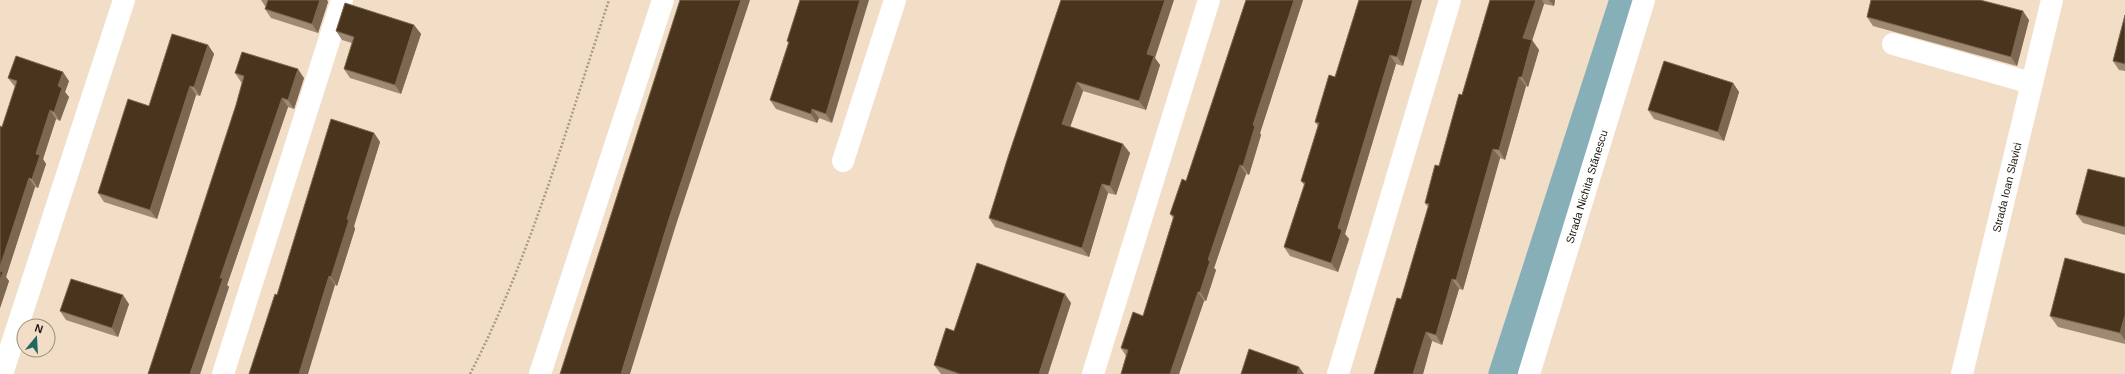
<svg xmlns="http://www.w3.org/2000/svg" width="2125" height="374" font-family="Arial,sans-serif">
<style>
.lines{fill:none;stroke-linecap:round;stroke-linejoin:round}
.canal{stroke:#87afb8;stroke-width:31}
.path{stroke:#a99988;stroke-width:2.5;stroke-dasharray:2 2;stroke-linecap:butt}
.street{stroke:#fff;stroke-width:22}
.wall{fill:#9e8972}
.shaded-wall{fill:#7c6751}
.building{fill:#49351e;stroke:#7c6751}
.labels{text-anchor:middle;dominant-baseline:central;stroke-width:4;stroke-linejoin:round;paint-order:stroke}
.street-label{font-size:11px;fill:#1e170f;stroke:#f2ddc7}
</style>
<rect width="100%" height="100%" fill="#f2ddc7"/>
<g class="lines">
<path class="canal" d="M1504,374L1625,0"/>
<path class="path" d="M470,374C531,256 567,126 609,0"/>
<g class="street">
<path d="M1893,44L2031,83"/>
<path d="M843,161L895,0"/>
<path d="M2,374L124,0"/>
<path d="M223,374L342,0"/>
<path d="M540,374L663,0"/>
<path d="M1093,374L1209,0"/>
<path d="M1338,374L1450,0"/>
<path id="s1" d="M1529,374L1644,0"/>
<path id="s2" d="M1962,374L2052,0"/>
</g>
</g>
<g class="wall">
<path d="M261,0H327L328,2L318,33L271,18L265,9L266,6H265Z"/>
<path d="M800,0L832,123L819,118L817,123L776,109L770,100L788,43L787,41Z"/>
<path d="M1061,0L1155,58L1160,65L1146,110L1083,91L1070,127L1130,153L1116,195L1108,193L1089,257L995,227L989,218Z"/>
<path d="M1246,0H1303L1260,133L1261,135L1249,175L1246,174L1214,268L1216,270L1206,301H1204L1179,374H1121L1126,356L1121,348L1143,316L1173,218L1170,214L1186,181Z"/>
<path d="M1359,0L1403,66L1396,64L1345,234L1349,239L1338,272L1290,256L1284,247L1304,185L1301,181L1318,126L1315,122L1335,77Z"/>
<path d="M1490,0H1555L1554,6L1544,4L1532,40L1539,50L1528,87L1526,86L1505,160L1500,158L1463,290L1459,289L1442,345L1432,341L1423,374H1374L1401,299L1428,207L1425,203L1439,166L1462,95Z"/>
<path d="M2125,15V71L2119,70L2113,61Z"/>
<path d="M1867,17L2029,20L2017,66L1873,26Z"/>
<path d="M414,25L421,34L401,94L350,78L344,69L352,43L342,40L336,31Z"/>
<path d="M208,45L214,54L200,96L196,95L157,219L104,202L98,193L149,106Z"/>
<path d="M235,73L304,78L294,109L288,107L227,285L229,287L200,374L236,105L242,83L241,82Z"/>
<path d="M8,78L69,81L65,92L69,97L60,121L56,119L43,159L46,164L38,188L35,187L6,277L9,281L0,308V126L2,127L15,87Z"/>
<path d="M1733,83L1739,92L1724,141L1654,119L1648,110Z"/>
<path d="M374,133L380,142L354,226L355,229L337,286L335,285L277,295Z"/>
<path d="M2125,178V235L2083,223L2076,214Z"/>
<path d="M2125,274V344L2058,327L2050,316Z"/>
<path d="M1071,303L1048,374H941L934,365L954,331Z"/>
<path d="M129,304L118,337L66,320L60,311Z"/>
</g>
<g class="shaded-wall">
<path d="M320,0H327L328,2L318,33L312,24Z"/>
<path d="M741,0H750L676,225L630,374H621L670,216Z"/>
<path d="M860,0H869L832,123L826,114Z"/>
<path d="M1165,0H1174L1155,58L1160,65L1146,110L1139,101L1147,54Z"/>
<path d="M1294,0H1303L1260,133L1261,135L1249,175L1243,166L1253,125Z"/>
<path d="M1413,0H1422L1403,66L1397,57Z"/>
<path d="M1536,0H1542L1544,4L1530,47L1523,38Z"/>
<path d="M1549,0H1555L1554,6Z"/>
<path d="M2023,11L2029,20L2017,66L2011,57Z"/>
<path d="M414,25L421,34L401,94L395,85Z"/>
<path d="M1532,40L1539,50L1528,87L1522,77Z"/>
<path d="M208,45L214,54L200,96L194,87Z"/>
<path d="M1390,55L1396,64L1345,234L1349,239L1338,272L1331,263L1338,228Z"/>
<path d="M298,69L304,78L294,109L288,100Z"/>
<path d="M63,72L69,81L65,92L69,97L60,121L54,112L58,86Z"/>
<path d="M1519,77L1526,86L1505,160L1499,150Z"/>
<path d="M1077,82L1083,91L1068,133L1062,124Z"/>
<path d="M1733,83L1739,92L1724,141L1718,132Z"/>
<path d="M190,86L196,95L157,219L150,210Z"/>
<path d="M282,98L288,107L227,285L229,287L200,374H190L220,278Z"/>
<path d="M812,109L819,118L817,123L811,114Z"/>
<path d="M50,110L56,119L43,159L46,164L38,188L32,179L36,154Z"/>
<path d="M374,133L380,142L354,226L355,229L337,286L331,277L347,219Z"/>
<path d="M1123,144L1130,153L1116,195L1110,186Z"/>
<path d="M1493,149L1500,158L1463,290L1456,280Z"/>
<path d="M1240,165L1246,174L1214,268L1216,270L1206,301L1200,292L1208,260Z"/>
<path d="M29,178L35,187L6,277L9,281L0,308V267Z"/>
<path d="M1102,184L1108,193L1089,257L1082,248Z"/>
<path d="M329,276L335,285L308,374H299Z"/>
<path d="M1452,279L1459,289L1442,345L1436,335Z"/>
<path d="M1198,292L1204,301L1179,374H1170Z"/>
<path d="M1065,294L1071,303L1048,374H1039Z"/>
<path d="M123,295L129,304L118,337L112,328Z"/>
<path d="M2125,315V340L2120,333Z"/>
<path d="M1426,332L1432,341L1423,374H1413Z"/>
<path d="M1299,367L1304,374H1297Z"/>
</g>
<g class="building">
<path d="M268,0H320L312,24L265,9Z"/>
<path d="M680,0H741L670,216L621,374H560Z"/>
<path d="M800,0H860L826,114L812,109L811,114L770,100L789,42L787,41Z"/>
<path d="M1061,0H1165L1147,54L1154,56L1139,101L1077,82L1062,124L1123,144L1110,186L1102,184L1082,248L989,218L1009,154Z"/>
<path d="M1246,0H1294L1253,125L1255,126L1243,166L1240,165L1208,260L1210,261L1200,292H1198L1170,374H1121L1128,350L1121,348L1133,312L1143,316L1174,216L1170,214L1182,179L1186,181Z"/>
<path d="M1359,0H1413L1397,57L1390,55L1338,228L1342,230L1331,263L1284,247L1305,183L1301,181L1319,123L1315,122L1329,75L1335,77Z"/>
<path d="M1490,0H1536L1523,38L1532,40L1522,77H1519L1499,150L1493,149L1456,280L1452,279L1436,335L1426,332L1413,374H1374L1397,298L1401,299L1429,204L1425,203L1435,165L1439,166L1459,94L1462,95Z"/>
<path d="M1871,0H1980L2023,11L2011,57L1867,17Z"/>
<path d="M345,3L414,25L395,85L344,69L354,37L336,31Z"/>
<path d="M2125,15V64L2113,61Z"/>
<path d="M172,34L208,45L194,87L190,86L150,210L98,193L128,99L149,106Z"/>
<path d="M242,52L298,69L288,100L282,98L220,278H223L190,374H148L236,105L244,76L235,73Z"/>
<path d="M16,56L63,72L58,86L62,88L54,112L50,110L36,154L40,155L32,179L29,178L0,267V126L2,127L17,81L8,78Z"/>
<path d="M1664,61L1733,83L1718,132L1648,110Z"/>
<path d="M331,119L374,133L347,219L349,220L331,277L329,276L299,374H249L275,294L277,295Z"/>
<path d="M2088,169L2125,178V227L2076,214Z"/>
<path d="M2065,258L2125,274V315L2120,333L2050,316Z"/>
<path d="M977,263L1065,294L1039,374H960L934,365L946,328L954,331Z"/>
<path d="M0,271L3,272L0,280Z"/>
<path d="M71,279L123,295L112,328L60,311Z"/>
<path d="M1249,349L1299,367L1297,374H1241Z"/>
</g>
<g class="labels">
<g class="street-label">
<text stroke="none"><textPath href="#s1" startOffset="196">Strada Nichita Stănescu</textPath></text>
<text stroke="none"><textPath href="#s2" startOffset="192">Strada Ioan Slavici</textPath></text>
</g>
</g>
<g transform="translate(36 338) rotate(18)"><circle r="19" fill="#f2ddc7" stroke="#9d8e7d"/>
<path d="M0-3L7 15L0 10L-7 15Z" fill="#1f6961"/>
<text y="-6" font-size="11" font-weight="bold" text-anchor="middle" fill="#1e170f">N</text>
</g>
</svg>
